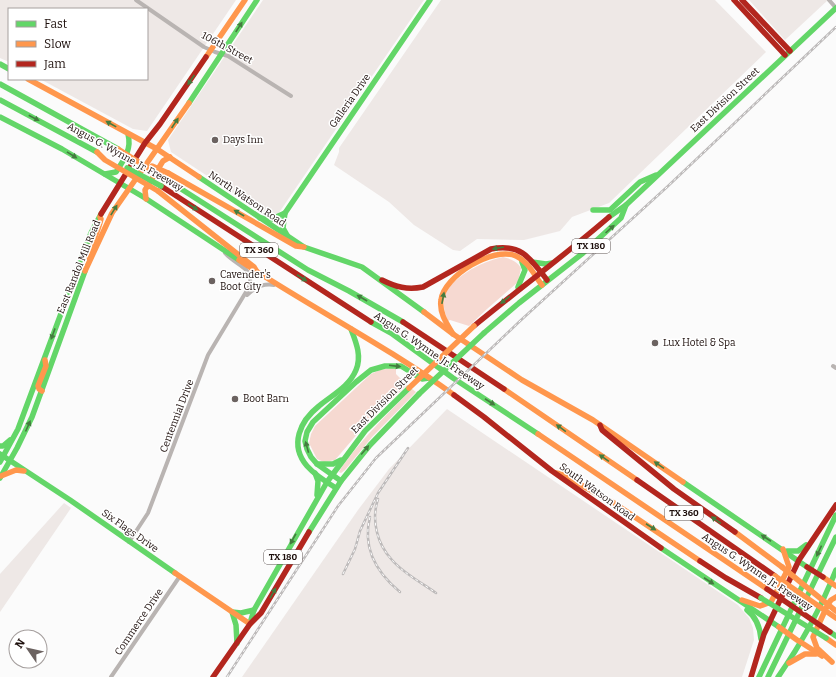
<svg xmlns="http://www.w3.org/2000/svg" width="836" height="677" font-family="Bitter,serif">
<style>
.built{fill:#eee8e6}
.green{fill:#f6d9d1}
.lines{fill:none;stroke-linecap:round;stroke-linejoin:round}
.street{stroke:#b9b4b2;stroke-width:4}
.fast{stroke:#63d668;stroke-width:5.5}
.slow{stroke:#ff974d;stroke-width:5.5}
.jam{stroke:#b3261e;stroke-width:5.5}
.rail-casing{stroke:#bdbaba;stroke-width:2.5}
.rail{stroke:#fff;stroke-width:1;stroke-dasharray:3;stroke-linecap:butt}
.fast-bridge{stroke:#63d668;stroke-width:5.5}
.slow-bridge{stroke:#ff974d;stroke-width:5.5}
.jam-bridge{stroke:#b3261e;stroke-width:5.5}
.oneway{fill:#447c3f}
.poi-dot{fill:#6b6260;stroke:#fff;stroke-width:1.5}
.labels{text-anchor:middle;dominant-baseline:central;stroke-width:3;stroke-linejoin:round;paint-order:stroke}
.shield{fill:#fff;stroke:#615755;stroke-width:1}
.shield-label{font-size:9px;font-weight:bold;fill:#1d0f0c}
.street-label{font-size:10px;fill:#1d0f0c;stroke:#fff}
.poi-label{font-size:10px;fill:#1d0f0c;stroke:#fff;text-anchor:start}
</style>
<rect width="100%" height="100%" fill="#fbfbfb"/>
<g class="built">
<path d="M0,0H236L147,131L133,129L40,79H147V9H9V62L0,58Z"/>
<path d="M263,0H424L274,220L171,152L168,140Z"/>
<path d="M441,0H715L766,52L609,203L572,217L560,231L524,240L477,239L460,251L453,250L414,225L389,202L334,165L339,152V148Z"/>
<path d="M749,0H828L785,40Z"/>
<path d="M447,409L738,605L749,618L753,628L754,640L742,677H242L358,510L389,469Z"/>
<path d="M64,503L71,508L0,612V574Z"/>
</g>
<g class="green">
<path d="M503,257C511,259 517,261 521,268L518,282L487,309L469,326L450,320L448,321C446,315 443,309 444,302C445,279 483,261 503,257Z"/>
<path d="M392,368L396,369V374L407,385L365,425L335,460L324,462L317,459L309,443L311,434L315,426L371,374L380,370Z"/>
<path d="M412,389L416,392L372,437L345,470L341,473L339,472C343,464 349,458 354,451C372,429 392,409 412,389Z"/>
</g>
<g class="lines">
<g class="street">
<path d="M136,0L204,47L215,52L228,56L291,96"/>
<path d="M829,0L836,8"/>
<path d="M247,295C255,287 263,283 274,285"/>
<path d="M833,366L836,368"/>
<path d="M129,542L148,513L208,355L249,287C255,267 236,266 225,253"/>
<path d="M111,677L180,576"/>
</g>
<g class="fast">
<path d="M0,64L9,69"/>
<path d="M0,84L118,149"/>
<path d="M0,100L97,152"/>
<path d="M189,103L257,0"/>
<path d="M0,117L62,149L145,198L239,260"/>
<path d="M105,174L116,172C124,160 132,149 128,134"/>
<path d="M199,177L304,247L362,267L424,312"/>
<path d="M164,178L308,270L349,291L403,322"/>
<path d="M593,210H610L640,182L656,175"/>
<path d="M609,217L626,205L836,8"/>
<path d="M260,218L272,219L285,213"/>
<path d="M287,235L283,228L285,213L430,0"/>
<path d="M532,262L546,264L552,263"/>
<path d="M518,287L525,270L522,262"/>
<path d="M371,322L391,333L453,378L538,434"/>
<path d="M484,333L519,303L583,253L621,218L626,205"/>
<path d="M0,446H3L10,440"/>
<path d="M0,454L70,500L175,573"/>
<path d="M0,462L18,429L91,233L101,214"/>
<path d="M317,464H333L341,460"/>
<path d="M315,473L318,481L317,495"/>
<path d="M0,478L17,448L32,417L85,271"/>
<path d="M341,481L317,464L311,457L307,449L305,441L307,432L313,422L356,382L371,370L385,366H401L422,379L429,378"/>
<path d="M683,482L807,567"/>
<path d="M336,488C326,482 315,475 307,466C289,445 300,421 319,406C332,395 349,387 356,370C362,356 356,342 351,329"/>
<path d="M309,532L341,481L370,445L419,394"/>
<path d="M661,548L779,627"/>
<path d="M787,551H798L806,545"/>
<path d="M747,610C756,617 760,627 761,639"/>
<path d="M250,623L254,610L327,482L365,431L409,388"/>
<path d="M830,632L836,636"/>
<path d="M237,643L236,625L232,612L241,613L254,610"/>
<path d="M759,677L836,515"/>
<path d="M768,677L836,537"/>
<path d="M778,677C802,643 821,608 836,570"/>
</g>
<g class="slow">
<path d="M206,57L245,0"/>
<path d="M28,79L157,149L199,177"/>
<path d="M168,173L296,246L304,247"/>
<path d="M158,191L254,267L257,272"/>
<path d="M146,199L145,190L163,161L170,157"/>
<path d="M89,258C91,244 98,232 101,219L100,217"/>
<path d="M239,260C310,307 385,345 454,395"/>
<path d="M85,271L112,213L189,103"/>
<path d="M424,312L453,334L522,380L593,420L683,482"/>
<path d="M453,334C447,324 439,313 441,300C444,276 493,246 516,256C528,261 534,275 542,285"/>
<path d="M504,389L637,480"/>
<path d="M42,391L39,389L38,386L46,366L45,360"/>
<path d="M538,434L767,589"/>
<path d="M556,473L561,474L614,503L700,561"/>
<path d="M1,476L16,470L24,471"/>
<path d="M735,532L782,567"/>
<path d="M175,573L250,624"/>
<path d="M823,577L836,586"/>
<path d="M742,600L760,606L771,602L789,567L783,549"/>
<path d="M826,638L836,645"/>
<path d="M799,641L822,656"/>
<path d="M832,662L817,648L813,637L828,604L831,600L836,597"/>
<path d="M789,663L805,654H816"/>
</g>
<g class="jam">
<path d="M734,0L785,55"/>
<path d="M742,0L790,51"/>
<path d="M161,186L371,322"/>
<path d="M101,214L145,143L160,124L206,57"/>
<path d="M382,280C396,287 407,290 423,287L491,249C521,243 530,258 547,280"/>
<path d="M403,322L504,389"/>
<path d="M474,326C519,289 565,255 609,217"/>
<path d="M454,395L484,417L552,471L661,548"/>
<path d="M600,425L602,430L674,489L735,532"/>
<path d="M637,480L775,576"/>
<path d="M700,561L726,578L761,598"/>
<path d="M213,677L250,624L261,613L309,532"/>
<path d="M751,677L764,634L799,560L836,505"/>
</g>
<g class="rail-casing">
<g id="rail">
<path d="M378,499C371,520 377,544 392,560C403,573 422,583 436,593"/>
<path d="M370,517C362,548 377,573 400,592"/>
<path d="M343,574L355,549L360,531L378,493L408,448"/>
<path d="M227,677L338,506L376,458L520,321L667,187L836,27"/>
</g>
</g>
<use href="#rail" class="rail"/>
<g class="fast-bridge">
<path d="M127,168L161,186"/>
<path d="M419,394L484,333"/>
<path d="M761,598L826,638"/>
</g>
<g class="slow-bridge">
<path d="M118,149L164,178"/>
<path d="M97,152L105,160L158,191"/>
<path d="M152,166L168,173"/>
<path d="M409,388L474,326"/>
<path d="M782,567L836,611"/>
<path d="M775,576L836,618"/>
<path d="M779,627L797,640"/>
</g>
<g class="jam-bridge">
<path d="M807,567L823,577"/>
<path d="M767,589L830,632"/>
</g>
</g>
<defs><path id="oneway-solid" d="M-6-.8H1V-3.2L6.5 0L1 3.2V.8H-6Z"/></defs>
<g class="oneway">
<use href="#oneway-solid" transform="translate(239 27) rotate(-57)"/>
<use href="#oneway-solid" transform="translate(191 80) rotate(124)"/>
<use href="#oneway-solid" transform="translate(34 118) rotate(28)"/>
<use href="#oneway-solid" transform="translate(175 123) rotate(-56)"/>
<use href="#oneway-solid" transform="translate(111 124) rotate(-151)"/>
<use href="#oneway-solid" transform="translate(72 155) rotate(32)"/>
<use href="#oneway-solid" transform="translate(193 207) rotate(33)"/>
<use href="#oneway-solid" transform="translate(114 210) rotate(-58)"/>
<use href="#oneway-solid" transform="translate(239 213) rotate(-150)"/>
<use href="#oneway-solid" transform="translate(610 229) rotate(-42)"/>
<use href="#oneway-solid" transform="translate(498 248) rotate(170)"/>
<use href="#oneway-solid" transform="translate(302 278) rotate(33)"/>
<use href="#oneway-solid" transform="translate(362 298) rotate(-150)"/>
<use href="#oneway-solid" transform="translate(443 298) rotate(-79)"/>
<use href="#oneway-solid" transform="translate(505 300) rotate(141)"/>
<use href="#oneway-solid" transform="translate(53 334) rotate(110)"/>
<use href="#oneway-solid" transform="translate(395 366) rotate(7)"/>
<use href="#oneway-solid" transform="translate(490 402) rotate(33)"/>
<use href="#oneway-solid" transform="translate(28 426) rotate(-66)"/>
<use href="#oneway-solid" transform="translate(561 428) rotate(-144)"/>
<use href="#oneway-solid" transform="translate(307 447) rotate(-105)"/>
<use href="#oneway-solid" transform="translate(365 450) rotate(-50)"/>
<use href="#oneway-solid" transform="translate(604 458) rotate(-145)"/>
<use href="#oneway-solid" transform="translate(659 465) rotate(-146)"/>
<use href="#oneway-solid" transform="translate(716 520) rotate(-145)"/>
<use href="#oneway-solid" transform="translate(651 527) rotate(33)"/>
<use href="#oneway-solid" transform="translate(766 538) rotate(-147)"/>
<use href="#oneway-solid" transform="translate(293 539) rotate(119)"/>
<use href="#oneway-solid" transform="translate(819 551) rotate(115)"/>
<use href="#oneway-solid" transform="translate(709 581) rotate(33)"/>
<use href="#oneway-solid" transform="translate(273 593) rotate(-61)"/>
</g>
<g class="poi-dot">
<circle cx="215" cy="140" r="4"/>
<circle cx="212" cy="281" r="4"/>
<circle cx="655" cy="343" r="4"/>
<circle cx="235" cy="399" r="4"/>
</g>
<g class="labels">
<g class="shield">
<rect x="572" y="239" width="38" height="14" rx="3"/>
<rect x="240" y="243" width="38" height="14" rx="3"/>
<rect x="665" y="506" width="38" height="14" rx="3"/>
<rect x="264" y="550" width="38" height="14" rx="3"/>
</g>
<g class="shield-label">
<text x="591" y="246">TX 180</text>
<text x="259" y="250">TX 360</text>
<text x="684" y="513">TX 360</text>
<text x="283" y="557">TX 180</text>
</g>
<g class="street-label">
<text transform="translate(227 48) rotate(28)">106th Street</text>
<text transform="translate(725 100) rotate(-43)">East Division Street</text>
<text transform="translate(350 101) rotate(-55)">Galleria Drive</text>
<text transform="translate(125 157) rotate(29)">Angus G. Wynne, Jr. Freeway</text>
<text transform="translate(247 199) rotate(34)">North Watson Road</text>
<text transform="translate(79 267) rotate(-68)">East Randol Mill Road</text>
<text transform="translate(429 351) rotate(34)">Angus G. Wynne, Jr. Freeway</text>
<text transform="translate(385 400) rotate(-45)">East Division Street</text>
<text transform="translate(177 416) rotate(-69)">Centennial Drive</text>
<text transform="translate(597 492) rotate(36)">South Watson Road</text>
<text transform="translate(130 531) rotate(35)">Six Flags Drive</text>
<text transform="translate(757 572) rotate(34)">Angus G. Wynne, Jr. Freeway</text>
<text transform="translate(139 622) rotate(-56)">Commerce Drive</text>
</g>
<g class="poi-label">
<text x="223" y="140">Days Inn</text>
<text x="220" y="275">Cavender's<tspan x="220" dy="12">Boot City</tspan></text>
<text x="663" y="343">Lux Hotel &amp; Spa</text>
<text x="243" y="399">Boot Barn</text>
</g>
</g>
<rect x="8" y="8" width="140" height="72" fill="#ffffff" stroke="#a59f9e"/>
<rect x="16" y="21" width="20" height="6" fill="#63d668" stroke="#a59f9e"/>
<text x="44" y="28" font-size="12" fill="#1d0f0c">Fast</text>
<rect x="16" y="41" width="20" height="6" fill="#ff974d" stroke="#a59f9e"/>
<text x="44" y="48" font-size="12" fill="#1d0f0c">Slow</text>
<rect x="16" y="61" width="20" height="6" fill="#b3261e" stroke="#a59f9e"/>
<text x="44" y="68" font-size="12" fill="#1d0f0c">Jam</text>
<g transform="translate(28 649) rotate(304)"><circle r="19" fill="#ffffff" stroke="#a59f9e"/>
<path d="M0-3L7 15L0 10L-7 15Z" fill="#6b6260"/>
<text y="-6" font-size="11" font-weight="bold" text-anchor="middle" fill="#1d0f0c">N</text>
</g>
</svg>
